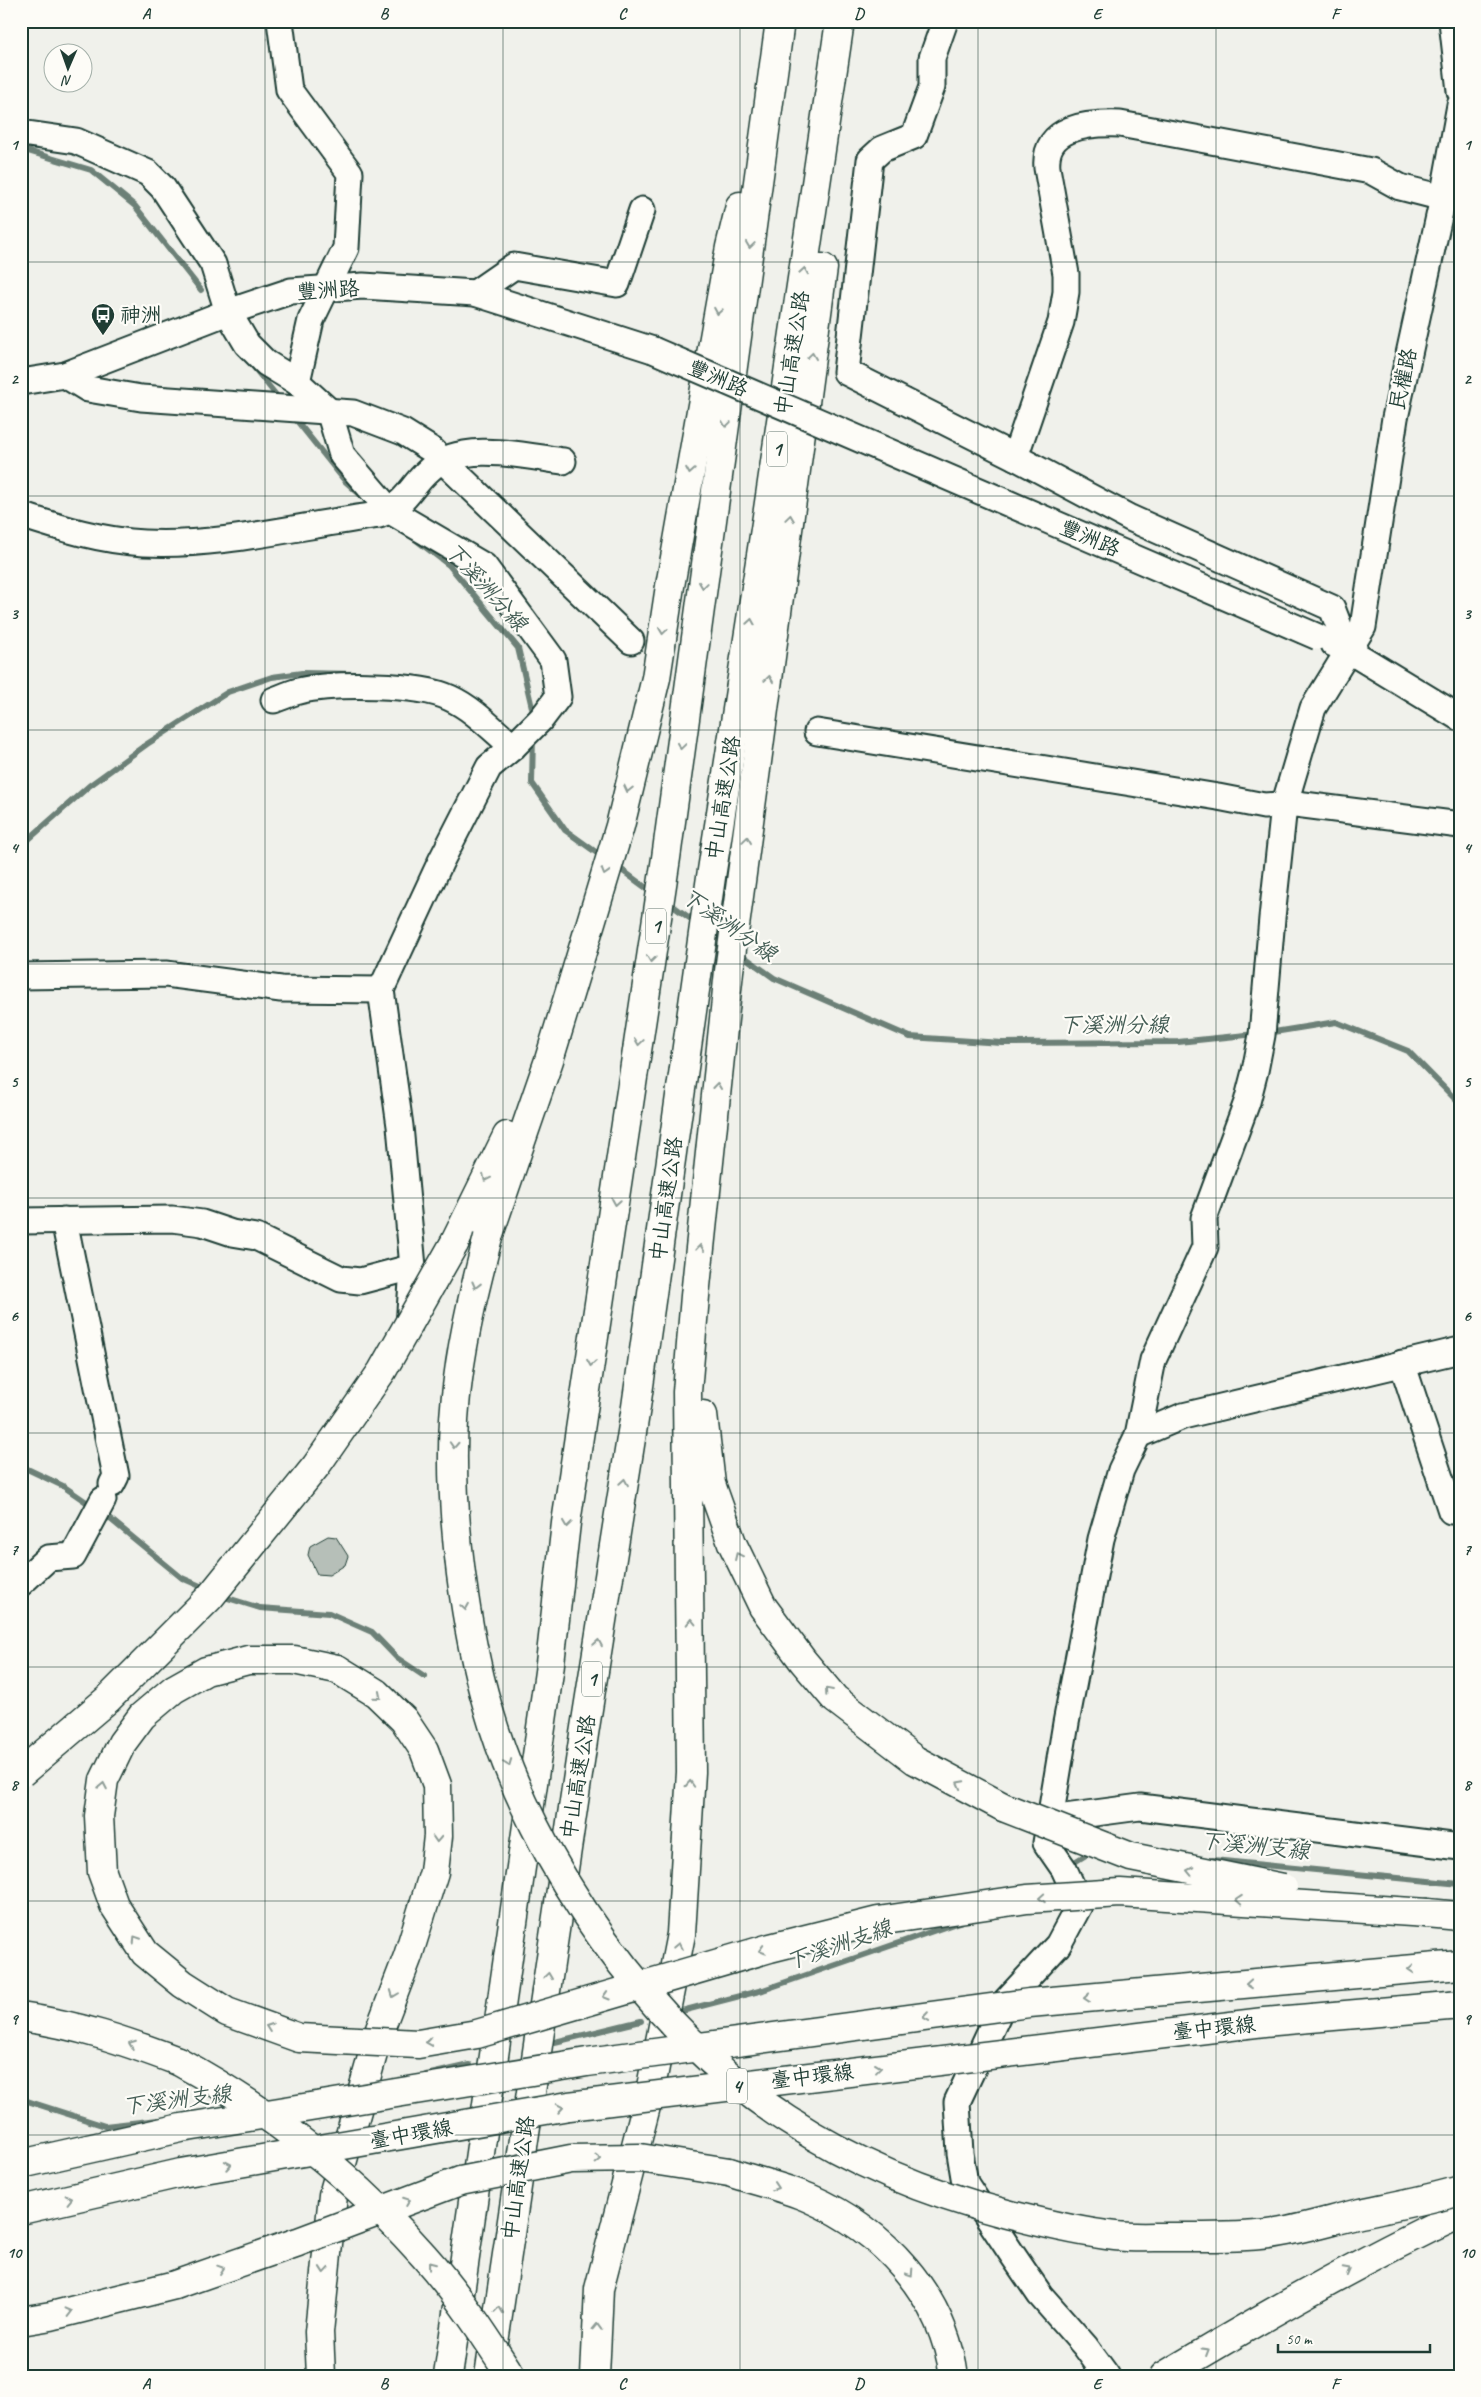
<svg xmlns="http://www.w3.org/2000/svg" width="1481" height="2397" font-family="Caveat,'LXGW WenKai TC',sans-serif">
<style>
.lines{fill:none;stroke-linecap:round;stroke-linejoin:round}
.stream{stroke:#6c8077;stroke-width:6}
.building{fill:#b6bfb8;stroke:#1f3d34}
.minor-casing{stroke:#1f3d34;stroke-width:29}
.highway-casing{stroke:#1f3d34;stroke-width:31}
.minor{stroke:#fdfcf7;stroke-width:25}
.highway{stroke:#fdfcf7;stroke-width:28}
.minor-bridge-casing{stroke:#1f3d34;stroke-width:29;stroke-linecap:butt}
.highway-bridge-casing{stroke:#1f3d34;stroke-width:31;stroke-linecap:butt}
.minor-bridge{stroke:#fdfcf7;stroke-width:25}
.highway-bridge{stroke:#fdfcf7;stroke-width:28}
.oneway{stroke:#8e9c96}
.grid{fill:none;stroke:#1f3d34;stroke-width:1;stroke-opacity:0.55}
.labels{text-anchor:middle;dominant-baseline:central;stroke-width:4.5;stroke-linejoin:round;paint-order:stroke}
.shield{fill:#fdfcf7;stroke:#62766e;stroke-width:1}
.shield-label{font-size:20px;font-weight:bold;fill:#1f3d34}
.street-label{font-size:21px;fill:#1f3d34;stroke:#fdfcf7}
.poi-label{font-size:21px;fill:#1f3d34;stroke:#fdfcf7;text-anchor:start}
.water-label{font-size:22px;font-style:italic;fill:#455e56;stroke:#fdfcf7}
.neatline{fill:none;stroke:#1f3d34;stroke-width:2}
.grid-label{font-size:16px;text-anchor:middle;font-weight:bold;fill:#1f3d34}
</style>
<rect width="100%" height="100%" fill="#f0f1eb"/>
<filter id="ink" filterUnits="userSpaceOnUse"><feTurbulence type="fractalNoise" baseFrequency=".02" numOctaves="2"/><feDisplacementMap in="SourceGraphic" scale="10" xChannelSelector="R" yChannelSelector="G"/><feConvolveMatrix kernelMatrix="1 2 1 2 8 2 1 2 1" color-interpolation-filters="sRGB"/></filter>
<g filter="url(#ink)">
<g class="lines">
<g class="stream">
<path d="M21,149L91,170L135,206L201,290"/>
<path d="M252,365L280,400"/>
<path d="M293,416L345,481L363,497"/>
<path d="M415,539L449,565L518,648L534,716"/>
<path d="M533,736L532,783L565,830L604,858"/>
<path d="M21,846L89,786L147,744L228,692L272,677L302,673L358,674"/>
<path d="M615,865L653,893"/>
<path d="M666,901L698,924"/>
<path d="M739,953L774,978L910,1037L1002,1043L1178,1042L1256,1034"/>
<path d="M1268,1033L1336,1022L1408,1051L1460,1104"/>
<path d="M21,1466L63,1486L95,1508"/>
<path d="M103,1513L182,1578L207,1589"/>
<path d="M221,1596L260,1608L329,1613L372,1632L397,1658L424,1676"/>
<path d="M1213,1860L1460,1884"/>
<path d="M1068,1866L1094,1850"/>
<path d="M674,2013L763,1990L962,1921"/>
<path d="M555,2042L641,2021"/>
<path d="M426,2075L470,2065"/>
<path d="M21,2099L105,2126L158,2120"/>
</g>
</g>
<path class="building" d="M328,1536L336,1537L348,1556L345,1565L329,1575L317,1574L308,1555L310,1546Z"/>
<g class="lines">
<g class="minor-casing">
<g id="minor">
<path d="M280,21L289,90L350,173L346,248L311,320L297,382L329,411L342,455L390,511L484,566L553,660L558,697L542,718L513,747"/>
<path d="M945,21L932,58V87L914,136L882,149L870,160L846,372L1015,457"/>
<path d="M1452,21L1460,91"/>
<path d="M21,133L76,141L148,173L163,188L213,264L228,312L247,344L266,363L297,382"/>
<path d="M475,293L514,266L617,284L642,210"/>
<path d="M65,375L88,389L141,398L353,413L403,432L432,450L631,641"/>
<path d="M21,382L65,375L228,312L291,291L363,286L475,293L653,350"/>
<path d="M21,515C60,528 103,541 144,543C221,547 302,525 379,515C408,503 408,489 429,470C460,440 525,456 563,461"/>
<path d="M1334,644L1348,650L1460,718"/>
<path d="M1348,650L1332,608L1130,518L1015,457L1061,322L1066,292V274L1047,168C1043,126 1088,123 1120,124L1371,171L1400,187L1443,198"/>
<path d="M274,700C282,697 291,693 299,691C333,683 419,683 450,698C474,709 493,730 513,747L489,767L441,861L381,990L400,1126L413,1267L409,1326"/>
<path d="M817,732L1218,797L1264,806L1296,804L1460,825"/>
<path d="M21,976L166,974L281,989L381,990"/>
<path d="M64,1220L116,1476L112,1484"/>
<path d="M21,1221L172,1219L202,1223L232,1233L256,1237L341,1279L360,1281L413,1267"/>
<path d="M1402,1363L1451,1511"/>
<path d="M1138,1435L1183,1416L1460,1350"/>
<path d="M21,1583L48,1558L73,1556L103,1500"/>
<path d="M1050,1819L1140,1807L1460,1847"/>
<path d="M1107,2376L1085,2346L1040,2295L1012,2254L965,2183L960,2153L957,2102L1003,2004L1058,1945L1080,1904L1064,1869L1046,1843L1066,1723L1101,1539L1121,1470L1138,1435L1153,1360L1205,1247L1204,1218L1247,1102L1255,1071L1262,1035L1272,918L1284,806L1313,708L1363,627L1395,418L1443,198L1460,105"/>
</g>
</g>
<g class="highway-casing">
<g id="highway">
<path d="M488,1237L549,1060L585,942L620,826L656,678L670,586L730,247L740,206"/>
<path d="M454,1244L507,1136"/>
<path d="M703,1415L711,1484L732,1543L763,1607L803,1661L835,1699L915,1760L1003,1807"/>
<path d="M1427,1913L1460,1916"/>
<path d="M21,2017C78,2025 125,2041 178,2061"/>
<path d="M729,2172C755,2181 783,2187 809,2198C883,2230 943,2294 954,2376"/>
<path d="M21,2321L51,2316L175,2285"/>
<path d="M321,2376L319,2332L333,2195L380,2029L408,1956L434,1872L438,1836L437,1785L424,1750L404,1720L376,1693L337,1669"/>
<path d="M448,2376L549,1672L566,1523L666,858L780,21"/>
<path d="M489,2376L584,1734L636,1407L711,877L766,523L840,21"/>
<path d="M595,2376L599,2289L651,2087L681,1934L691,1772L687,1392L695,1296L729,971L823,268"/>
<path d="M1164,2376C1261,2318 1358,2262 1460,2214"/>
</g>
</g>
<use href="#minor" class="minor"/>
<use href="#highway" class="highway"/>
<g class="minor-bridge-casing">
<path id="minor-bridge" d="M653,350L1318,637"/>
</g>
<g class="highway-bridge-casing">
<g id="highway-bridge">
<path d="M488,1237C476,1284 464,1331 458,1379C449,1443 453,1511 461,1574C467,1620 475,1664 488,1708C533,1865 651,2032 788,2120C855,2164 930,2194 1007,2214C1042,2223 1079,2232 1115,2236C1132,2238 1150,2237 1166,2237C1200,2237 1235,2238 1269,2234C1299,2230 1330,2220 1360,2213C1393,2206 1427,2200 1460,2190"/>
<path d="M337,1669L294,1660H248L206,1671L174,1689L142,1716L122,1743L104,1780L99,1816L102,1872L114,1905L145,1953L183,1984L227,2012L299,2038L418,2044L477,2034L770,1948L878,1921L1027,1899L1120,1893L1427,1913"/>
<path d="M21,1773L108,1699L210,1597L316,1466L382,1371L454,1244"/>
<path d="M1003,1807L1131,1857L1283,1888"/>
<path d="M178,2061C270,2111 354,2177 424,2256C457,2293 484,2334 511,2376"/>
<path d="M21,2164L181,2128L587,2062L1029,2003L1460,1965"/>
<path d="M21,2210L181,2173L569,2106L1264,2022L1460,2005"/>
<path d="M175,2285L298,2242L460,2181L571,2159L640,2158L729,2172"/>
</g>
</g>
<use href="#minor-bridge" class="minor-bridge"/>
<use href="#highway-bridge" class="highway-bridge"/>
</g>
<defs><path id="oneway-chevron" d="M-2-3.5L2.5 0L-2 3.5" fill="none" stroke-width="1.6" stroke-linecap="round" stroke-linejoin="round" transform="scale(1.25)"/></defs>
<g class="oneway">
<use href="#oneway-chevron" transform="translate(750 245) rotate(98)"/>
<use href="#oneway-chevron" transform="translate(804 271) rotate(-81)"/>
<use href="#oneway-chevron" transform="translate(718 311) rotate(100)"/>
<use href="#oneway-chevron" transform="translate(812 356) rotate(-82)"/>
<use href="#oneway-chevron" transform="translate(726 424) rotate(98)"/>
<use href="#oneway-chevron" transform="translate(690 471) rotate(100)"/>
<use href="#oneway-chevron" transform="translate(790 518) rotate(-82)"/>
<use href="#oneway-chevron" transform="translate(703 585) rotate(98)"/>
<use href="#oneway-chevron" transform="translate(751 622) rotate(-81)"/>
<use href="#oneway-chevron" transform="translate(663 631) rotate(98)"/>
<use href="#oneway-chevron" transform="translate(769 679) rotate(-82)"/>
<use href="#oneway-chevron" transform="translate(681 746) rotate(98)"/>
<use href="#oneway-chevron" transform="translate(628 789) rotate(103)"/>
<use href="#oneway-chevron" transform="translate(747 840) rotate(-82)"/>
<use href="#oneway-chevron" transform="translate(605 872) rotate(107)"/>
<use href="#oneway-chevron" transform="translate(651 959) rotate(98)"/>
<use href="#oneway-chevron" transform="translate(639 1042) rotate(98)"/>
<use href="#oneway-chevron" transform="translate(717 1086) rotate(-84)"/>
<use href="#oneway-chevron" transform="translate(486 1178) rotate(116)"/>
<use href="#oneway-chevron" transform="translate(616 1202) rotate(99)"/>
<use href="#oneway-chevron" transform="translate(700 1248) rotate(-84)"/>
<use href="#oneway-chevron" transform="translate(476 1285) rotate(104)"/>
<use href="#oneway-chevron" transform="translate(591 1363) rotate(99)"/>
<use href="#oneway-chevron" transform="translate(454 1445) rotate(93)"/>
<use href="#oneway-chevron" transform="translate(624 1482) rotate(-81)"/>
<use href="#oneway-chevron" transform="translate(567 1524) rotate(98)"/>
<use href="#oneway-chevron" transform="translate(738 1556) rotate(-115)"/>
<use href="#oneway-chevron" transform="translate(465 1607) rotate(81)"/>
<use href="#oneway-chevron" transform="translate(691 1622) rotate(-91)"/>
<use href="#oneway-chevron" transform="translate(598 1643) rotate(-81)"/>
<use href="#oneway-chevron" transform="translate(828 1691) rotate(-131)"/>
<use href="#oneway-chevron" transform="translate(378 1696) rotate(40)"/>
<use href="#oneway-chevron" transform="translate(508 1763) rotate(69)"/>
<use href="#oneway-chevron" transform="translate(690 1784) rotate(-87)"/>
<use href="#oneway-chevron" transform="translate(960 1784) rotate(-152)"/>
<use href="#oneway-chevron" transform="translate(103 1786) rotate(-79)"/>
<use href="#oneway-chevron" transform="translate(437 1839) rotate(93)"/>
<use href="#oneway-chevron" transform="translate(1190 1871) rotate(-168)"/>
<use href="#oneway-chevron" transform="translate(1042 1898) rotate(176)"/>
<use href="#oneway-chevron" transform="translate(1239 1900) rotate(-176)"/>
<use href="#oneway-chevron" transform="translate(136 1939) rotate(-123)"/>
<use href="#oneway-chevron" transform="translate(678 1946) rotate(-79)"/>
<use href="#oneway-chevron" transform="translate(762 1950) rotate(164)"/>
<use href="#oneway-chevron" transform="translate(1411 1969) rotate(175)"/>
<use href="#oneway-chevron" transform="translate(548 1976) rotate(-82)"/>
<use href="#oneway-chevron" transform="translate(1249 1984) rotate(175)"/>
<use href="#oneway-chevron" transform="translate(394 1994) rotate(111)"/>
<use href="#oneway-chevron" transform="translate(606 1996) rotate(163)"/>
<use href="#oneway-chevron" transform="translate(1087 1998) rotate(175)"/>
<use href="#oneway-chevron" transform="translate(926 2017) rotate(172)"/>
<use href="#oneway-chevron" transform="translate(269 2027) rotate(-160)"/>
<use href="#oneway-chevron" transform="translate(429 2042) rotate(171)"/>
<use href="#oneway-chevron" transform="translate(132 2044) rotate(-159)"/>
<use href="#oneway-chevron" transform="translate(878 2068) rotate(-7)"/>
<use href="#oneway-chevron" transform="translate(560 2108) rotate(-10)"/>
<use href="#oneway-chevron" transform="translate(598 2159) rotate(-1)"/>
<use href="#oneway-chevron" transform="translate(228 2165) rotate(-10)"/>
<use href="#oneway-chevron" transform="translate(775 2187) rotate(18)"/>
<use href="#oneway-chevron" transform="translate(69 2199) rotate(-13)"/>
<use href="#oneway-chevron" transform="translate(407 2201) rotate(-21)"/>
<use href="#oneway-chevron" transform="translate(431 2265) rotate(-128)"/>
<use href="#oneway-chevron" transform="translate(221 2269) rotate(-19)"/>
<use href="#oneway-chevron" transform="translate(324 2270) rotate(95)"/>
<use href="#oneway-chevron" transform="translate(1347 2271) rotate(-28)"/>
<use href="#oneway-chevron" transform="translate(910 2273) rotate(57)"/>
<use href="#oneway-chevron" transform="translate(499 2310) rotate(-82)"/>
<use href="#oneway-chevron" transform="translate(69 2312) rotate(-14)"/>
<use href="#oneway-chevron" transform="translate(597 2327) rotate(-88)"/>
<use href="#oneway-chevron" transform="translate(1206 2351) rotate(-31)"/>
</g>
</g>
<path class="grid" d="M265,21V2376M503,21V2376M740,21V2376M978,21V2376M1216,21V2376M21,262H1460M21,496H1460M21,730H1460M21,964H1460M21,1198H1460M21,1433H1460M21,1667H1460M21,1901H1460M21,2135H1460"/>
<defs>
<g id="bus-pin" transform="scale(1.25)"><path d="M0 17L-7.5 6A9.5 9.5 0 1 1 7.5 6Z" fill="#1f3d34" stroke="#fdfcf7"/><path d="M-5-6H5V4H4V6H2V4H-2V6H-4V4H-5ZM-3.5-4V0h7V-4ZM-3.5 1.2v1.5H-2V1.2ZM2 1.2v1.5H3.5V1.2Z" fill="#fff"/></g>
</defs>
<g fill-rule="evenodd">
<use href="#bus-pin" x="103" y="315"/>
</g>
<g class="labels">
<g class="shield">
<rect x="767" y="431.5" width="20" height="35" rx="4"/>
<rect x="646" y="908.5" width="20" height="35" rx="4"/>
<rect x="582" y="1661.5" width="20" height="35" rx="4"/>
<rect x="727" y="2068.5" width="20" height="35" rx="4"/>
</g>
<g class="shield-label">
<text x="777" y="449">1</text>
<text x="656" y="926">1</text>
<text x="592" y="1679">1</text>
<text x="737" y="2086">4</text>
</g>
<g class="street-label">
<text transform="translate(328 290) rotate(-4)">豐洲路</text>
<text transform="translate(792 353) rotate(-81)">中山高速公路</text>
<text transform="translate(718 378) rotate(23)">豐洲路</text>
<text transform="translate(1403 379) rotate(-78)">民權路</text>
<text transform="translate(1090 538) rotate(23)">豐洲路</text>
<text transform="translate(723 798) rotate(-81)">中山高速公路</text>
<text transform="translate(666 1199) rotate(-82)">中山高速公路</text>
<text transform="translate(578 1777) rotate(-81)">中山高速公路</text>
<text transform="translate(1214 2028) rotate(-6)">臺中環線</text>
<text transform="translate(812 2076) rotate(-7)">臺中環線</text>
<text transform="translate(411 2134) rotate(-10)">臺中環線</text>
<text transform="translate(518 2178) rotate(-82)">中山高速公路</text>
</g>
<g class="poi-label">
<text x="120" y="315">神洲</text>
</g>
<g class="water-label">
<text transform="translate(486 587) rotate(48)">下溪洲分線</text>
<text transform="translate(729 925) rotate(35)">下溪洲分線</text>
<text x="1114" y="1025">下溪洲分線</text>
<text transform="translate(1255 1846) rotate(6)">下溪洲支線</text>
<text transform="translate(839 1945) rotate(-19)">下溪洲支線</text>
<text transform="translate(177 2100) rotate(-7)">下溪洲支線</text>
</g>
</g>
<rect width="1481" height="2397" fill="none" stroke="#fdfcf7" stroke-width="55"/>
<g transform="translate(68 68) rotate(182)"><circle r="24" fill="#fdfcf7" stroke="#a4b0a9"/>
<path d="M0-4L9 19L0 12L-9 19Z" fill="#1f3d34"/>
<text y="-8" font-size="14" font-weight="bold" text-anchor="middle" fill="#1f3d34">N</text>
</g>
<path d="M1278 2344v8h152v-8" fill="none" stroke="#1f3d34" stroke-width="2.5"/>
<text x="1286" y="2344" font-size="15" fill="#1f3d34" stroke="#fdfcf7" stroke-width="4" paint-order="stroke">50 m</text>
<rect x="28" y="28" width="1426" height="2342" class="neatline"/>
<g class="grid-label">
<text x="146" y="19">A</text>
<text x="384" y="19">B</text>
<text x="622" y="19">C</text>
<text x="859" y="19">D</text>
<text x="1097" y="19">E</text>
<text x="1335" y="19">F</text>
<text x="14" y="150">1</text>
<text x="1467" y="150">1</text>
<text x="14" y="384">2</text>
<text x="1467" y="384">2</text>
<text x="14" y="619">3</text>
<text x="1467" y="619">3</text>
<text x="14" y="853">4</text>
<text x="1467" y="853">4</text>
<text x="14" y="1087">5</text>
<text x="1467" y="1087">5</text>
<text x="14" y="1321">6</text>
<text x="1467" y="1321">6</text>
<text x="14" y="1555">7</text>
<text x="1467" y="1555">7</text>
<text x="14" y="1790">8</text>
<text x="1467" y="1790">8</text>
<text x="14" y="2024">9</text>
<text x="1467" y="2024">9</text>
<text x="14" y="2258">10</text>
<text x="1467" y="2258">10</text>
<text x="146" y="2389">A</text>
<text x="384" y="2389">B</text>
<text x="622" y="2389">C</text>
<text x="859" y="2389">D</text>
<text x="1097" y="2389">E</text>
<text x="1335" y="2389">F</text>
</g>
</svg>
